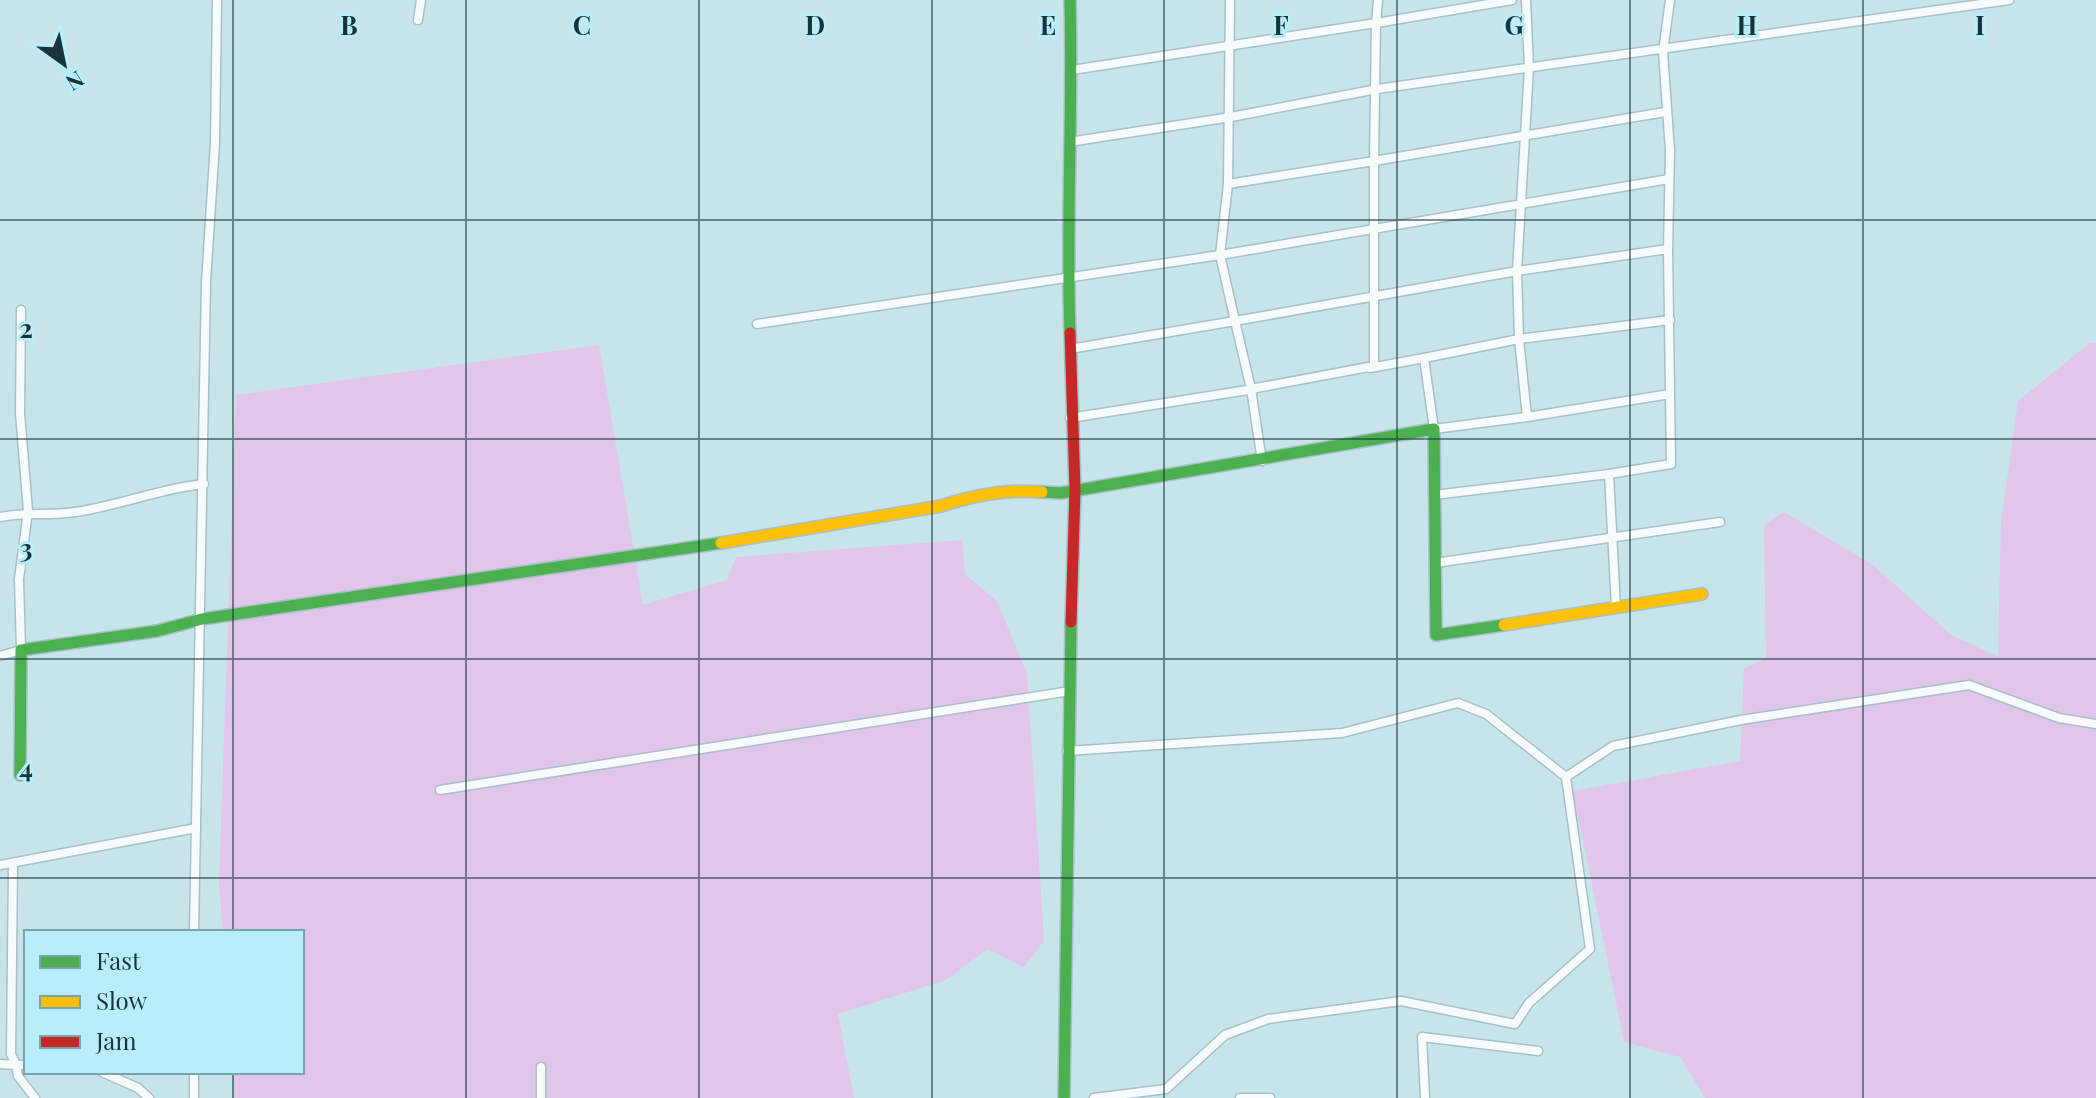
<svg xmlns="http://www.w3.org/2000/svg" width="2096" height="1098" font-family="'Playfair Display',serif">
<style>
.green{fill:#e1c5ea}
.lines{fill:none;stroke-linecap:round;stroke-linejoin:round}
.street-casing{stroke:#a6c0c6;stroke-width:11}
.fast-casing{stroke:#a6c0c6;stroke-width:14}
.slow-casing{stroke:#a6c0c6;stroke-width:14}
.jam-casing{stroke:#a6c0c6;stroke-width:14}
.street{stroke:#f7fbfc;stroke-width:8}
.fast{stroke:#4caf50;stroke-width:11}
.slow{stroke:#ffc107;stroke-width:11}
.jam{stroke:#c62828;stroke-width:11}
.grid{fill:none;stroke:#18343a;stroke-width:2;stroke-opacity:0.55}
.grid-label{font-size:26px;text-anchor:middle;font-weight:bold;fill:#18343a;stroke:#b8eefa;stroke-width:6;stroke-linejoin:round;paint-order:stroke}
</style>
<rect width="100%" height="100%" fill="#c7e4eb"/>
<g class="green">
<path d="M2090,343H2096V1098H1705L1680,1057L1624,1042L1573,791L1740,761L1744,669L1766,658L1764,525L1784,512L1873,565L1950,634L1998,657L2001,523L2018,401Z"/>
<path d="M599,345L643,605L727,580L736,557L962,540L965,574L997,601L1027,674L1044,941L1024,967L988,949L946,980L838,1014L854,1098H234L233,1072H302V932H223L219,883L236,395Z"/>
</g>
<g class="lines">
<g class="street-casing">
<g id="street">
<path d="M1230,0L1228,184L1374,161V366L1251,389L1235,321L1517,271L1529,68L1526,0"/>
<path d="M1512,0L1376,23L1374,161L1665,112"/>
<path d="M418,20L421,0"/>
<path d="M1072,70L1376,23L1378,0"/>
<path d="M1069,142L1231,117L1377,89L2009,0"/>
<path d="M1668,249L1670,151L1663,52L1670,0"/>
<path d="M757,324L1220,255L1228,184"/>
<path d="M1070,349L1235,321L1220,255L1669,179"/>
<path d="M1370,368L1424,358"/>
<path d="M1251,389L1262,461"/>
<path d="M1527,417L1434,429L1424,358L1519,339L1517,271L1668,249L1670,394L1527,417L1519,339L1670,320"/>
<path d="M1070,418L1254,389"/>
<path d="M1609,474L1671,464L1670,394"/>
<path d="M1434,495L1609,474L1616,608"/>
<path d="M0,517C26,512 50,516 75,512C119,506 161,488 204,484"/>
<path d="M1435,563L1720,522"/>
<path d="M0,656L21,650L19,579L28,511L20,413L21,310"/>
<path d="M1067,751L1342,733L1458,703L1486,714L1566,777L1590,949L1529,1003L1515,1024L1401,1001L1268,1019L1225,1035L1166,1089L1094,1098"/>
<path d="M1566,777L1613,746L1741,720L1969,685L2059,718L2096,724"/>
<path d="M440,790L1070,691"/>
<path d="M13,863L11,1054L16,1065H26"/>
<path d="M0,865L196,828"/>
<path d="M194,932L206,282L215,143L217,0"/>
<path d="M0,1064L16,1065L18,1076L35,1098"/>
<path d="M102,1072L138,1088L149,1098"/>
<path d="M194,1072V1098"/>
<path d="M541,1098V1067"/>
<path d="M1240,1098H1270"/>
<path d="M1425,1098L1422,1037L1538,1051"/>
</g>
</g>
<g class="fast-casing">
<g id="fast">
<path d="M1070,333C1066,222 1073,111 1070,0"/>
<path d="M1042,492L1061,493L1434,429L1436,635L1504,625"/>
<path d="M20,775L21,650L157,631L202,619L721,543"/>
<path d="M1064,1098L1071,622"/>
</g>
</g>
<g class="slow-casing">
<g id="slow">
<path d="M721,543L941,506C975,495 1006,489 1042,492"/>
<path d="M1504,625L1702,594"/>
</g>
</g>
<g class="jam-casing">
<path id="jam" d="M1070,333L1075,490L1071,622"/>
</g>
<use href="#street" class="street"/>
<use href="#fast" class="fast"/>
<use href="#slow" class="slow"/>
<use href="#jam" class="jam"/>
</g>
<path class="grid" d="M233,0V932M466,0V1098M699,0V1098M932,0V1098M1164,0V1098M1397,0V1098M1630,0V1098M1863,0V1098M0,220H2096M0,439H2096M0,659H2096M0,878H2096M233,1072V1098"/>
<g class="grid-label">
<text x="349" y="35">B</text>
<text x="582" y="35">C</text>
<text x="815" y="35">D</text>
<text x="1048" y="35">E</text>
<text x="1281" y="35">F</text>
<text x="1514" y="35">G</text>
<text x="1747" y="35">H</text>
<text x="1980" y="35">I</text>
<text x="26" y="338">2</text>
<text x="26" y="558">3</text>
<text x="26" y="778">4</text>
</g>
<rect x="24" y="930" width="280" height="144" fill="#b8eefa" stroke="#78a4ad" stroke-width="2"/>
<rect x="40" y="956" width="40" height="12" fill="#4caf50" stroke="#78a4ad" stroke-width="2"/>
<text x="96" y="970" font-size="24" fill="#18343a">Fast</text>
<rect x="40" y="996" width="40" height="12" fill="#ffc107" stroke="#78a4ad" stroke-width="2"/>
<text x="96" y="1010" font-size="24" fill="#18343a">Slow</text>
<rect x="40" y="1036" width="40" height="12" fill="#c62828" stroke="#78a4ad" stroke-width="2"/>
<text x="96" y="1050" font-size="24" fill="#18343a">Jam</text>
<g transform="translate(64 64) rotate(147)" stroke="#b8eefa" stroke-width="6" paint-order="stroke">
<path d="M0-6L14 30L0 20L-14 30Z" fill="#18343a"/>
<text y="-12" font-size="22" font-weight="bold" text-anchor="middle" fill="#18343a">N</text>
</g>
</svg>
